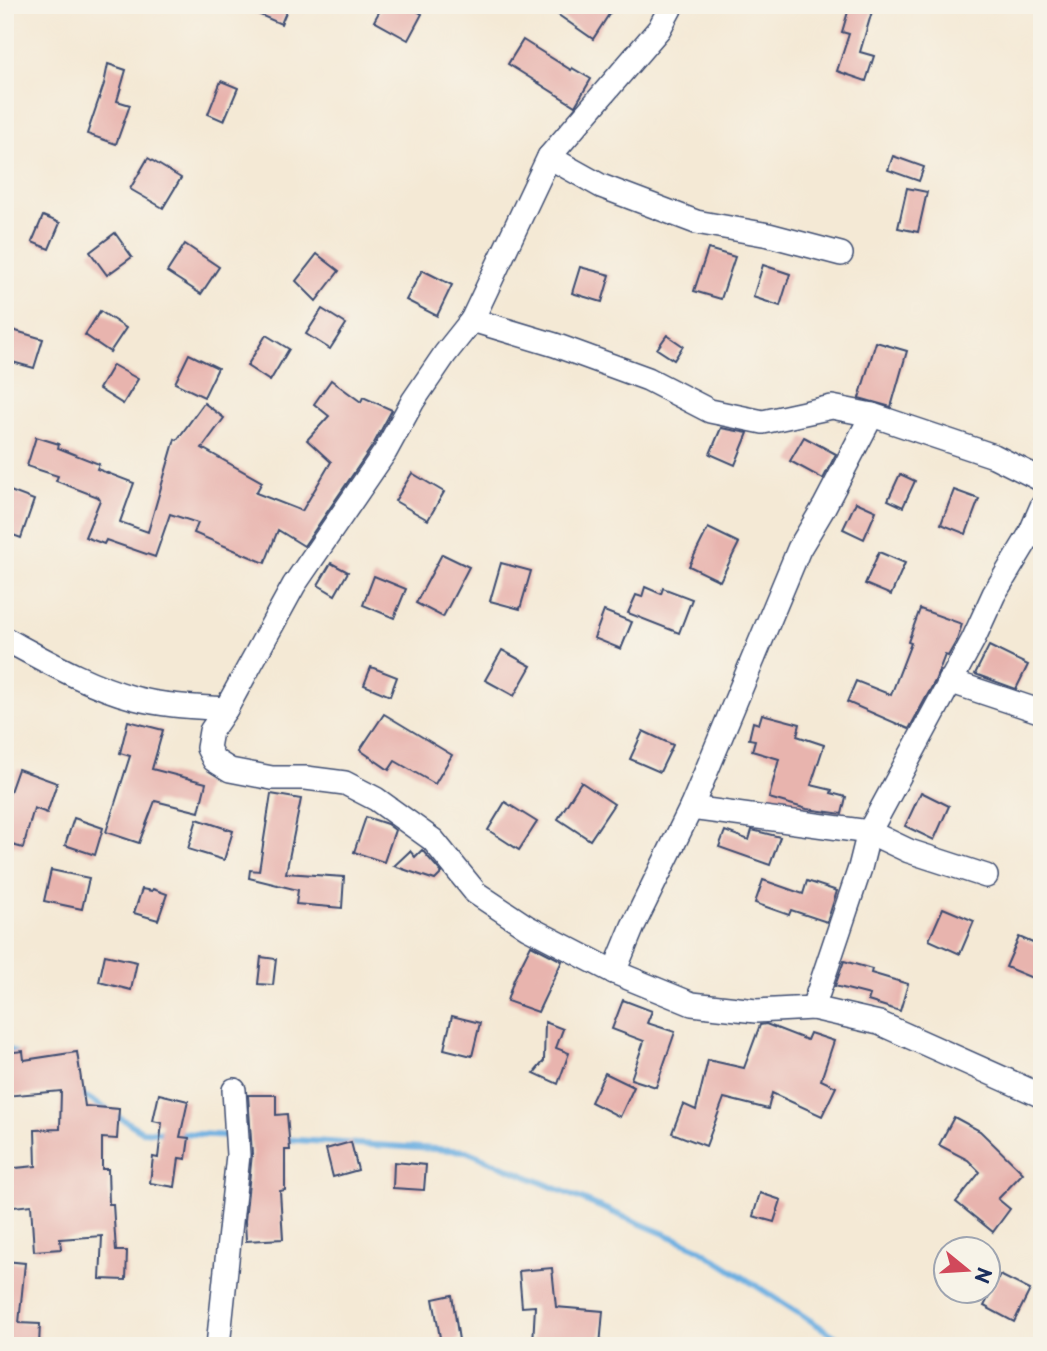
<svg xmlns="http://www.w3.org/2000/svg" width="1047" height="1351" font-family="'Playpen Sans',sans-serif">
<style>
.lines{fill:none;stroke-linecap:round;stroke-linejoin:round}
.stream{stroke:#6cafe1;stroke-width:6}
.building{fill:#e8b4ae}
.street-casing{stroke:#3c4b70;stroke-width:26}
.street{stroke:#fff;stroke-width:23}
</style>
<rect width="100%" height="100%" fill="#f7f3e8"/>
<filter id="ink" filterUnits="userSpaceOnUse"><feTurbulence type="fractalNoise" baseFrequency=".0143" numOctaves="2"/><feDisplacementMap in="SourceGraphic" scale="14" xChannelSelector="R" yChannelSelector="G"/><feConvolveMatrix kernelMatrix="1 2 1 2 8 2 1 2 1" color-interpolation-filters="sRGB"/></filter>
<filter id="wash" filterUnits="userSpaceOnUse"><feTurbulence type="fractalNoise" baseFrequency=".00686" numOctaves="4" result="noise"/><feDisplacementMap in="SourceGraphic" scale="28" xChannelSelector="R" yChannelSelector="G"/><feGaussianBlur stdDeviation="1.57" result="paint"/><feColorMatrix in="noise" values="0 0 0 0 0 0 0 0 0 0 0 0 0 0 0 0 0 1.4 0 .05"/><feComposite in="paint" operator="in"/></filter>
<g filter="url(#wash)">
<rect width="100%" height="100%" fill="#f4e9d5"/>
<g class="lines">
<g class="stream">
<path d="M5,1047L18,1055"/>
<path d="M78,1092L142,1131L232,1136"/>
<path d="M281,1139L466,1151L696,1247L850,1346"/>
</g>
</g>
<g id="blocks">
<g class="building">
<path d="M237,5H289L281,24Z"/>
<path d="M383,5H406L422,14L408,40L374,21Z"/>
<path d="M563,5H615L593,39L557,14Z"/>
<path d="M850,5L873,8L860,52L874,56L866,81L837,71L849,34L842,32Z"/>
<path d="M523,40L571,70L572,68L591,79L575,106L508,64Z"/>
<path d="M108,64L126,70L117,101L130,105L116,144L87,134L104,84Z"/>
<path d="M221,81L238,88L224,121L208,114Z"/>
<path d="M893,156L924,167L919,181L888,170Z"/>
<path d="M148,158L181,178L163,208L130,189Z"/>
<path d="M907,188L927,192L918,232L898,228Z"/>
<path d="M43,216L60,223L49,249L32,242Z"/>
<path d="M115,233L132,257L107,275L90,252Z"/>
<path d="M185,244L219,267L201,294L167,272Z"/>
<path d="M708,249L735,257L721,299L694,291Z"/>
<path d="M317,254L339,271L316,301L296,281Z"/>
<path d="M763,265L790,274L780,306L753,297Z"/>
<path d="M580,267L610,275L602,302L572,293Z"/>
<path d="M422,270L452,285L437,316L406,300Z"/>
<path d="M322,309L346,324L330,349L306,334Z"/>
<path d="M100,311L126,328L110,352L85,335Z"/>
<path d="M9,329L43,339L34,368L5,360V342Z"/>
<path d="M266,335L289,349L270,381L247,366Z"/>
<path d="M667,335L683,346L674,360L657,349Z"/>
<path d="M876,342L907,351L891,407L859,398Z"/>
<path d="M189,354L218,368L204,397L175,383Z"/>
<path d="M113,365L138,379L123,404L99,389Z"/>
<path d="M331,380L361,402L363,397L392,410L373,445L304,546L278,530L265,563L194,533L198,523L170,514L155,557L106,540L104,544L85,537L100,500L98,497L56,481L58,476L27,466L36,437L59,444L58,448L99,464L97,469L134,483L120,522L148,532L175,439L177,440L204,403L224,418L202,448L262,482L256,493L302,511L331,462L307,440L329,416L314,404Z"/>
<path d="M721,428L748,433L735,465L710,454Z"/>
<path d="M804,437L836,454L823,479L790,461Z"/>
<path d="M412,473L444,492L428,520L395,501Z"/>
<path d="M900,474L915,481L903,507L888,500Z"/>
<path d="M5,489L34,500L21,538L5,532Z"/>
<path d="M954,490L979,499L966,534L941,524Z"/>
<path d="M856,502L876,511L864,539L843,529Z"/>
<path d="M708,528L739,543L720,581L689,566Z"/>
<path d="M879,552L905,563L891,595L865,584Z"/>
<path d="M442,554L469,567L443,617L416,603Z"/>
<path d="M331,563L348,572L335,595L318,585Z"/>
<path d="M501,563L531,571L520,609L490,601Z"/>
<path d="M374,576L406,589L394,618L363,605Z"/>
<path d="M645,587L661,594L663,588L692,599L679,633L628,613L636,595L642,597Z"/>
<path d="M920,609L962,624L957,640L948,656L945,655L935,681L909,729L847,702L856,681L891,695L911,643L908,642Z"/>
<path d="M604,611L632,622L621,649L594,638Z"/>
<path d="M989,646L1028,665L1016,689L975,674Z"/>
<path d="M502,650L531,666L514,696L485,680Z"/>
<path d="M371,667L397,677L390,696L364,685Z"/>
<path d="M384,714L452,755L435,784L395,761L389,770L360,750Z"/>
<path d="M762,714L800,724L797,736L824,745L811,785L832,790L831,793L846,797L842,814L807,809L769,798L779,759L752,751L755,740L749,739L753,722L759,724Z"/>
<path d="M128,721L163,730L152,769L206,783L199,812L155,801L139,843L106,832L130,756L120,753Z"/>
<path d="M643,731L673,745L660,772L630,759Z"/>
<path d="M18,769L57,783L47,813L34,808L23,848L5,843V806Z"/>
<path d="M581,782L614,804L590,840L558,819Z"/>
<path d="M921,792L949,806L934,840L905,826Z"/>
<path d="M271,794L301,799L286,873L344,877L342,908L296,904L298,890L249,878L250,870L259,871Z"/>
<path d="M505,802L537,822L519,850L488,830Z"/>
<path d="M366,817L387,824L395,830L384,862L354,852Z"/>
<path d="M74,818L103,828L95,855L65,845Z"/>
<path d="M197,819L233,831L224,860L188,849Z"/>
<path d="M752,830L780,837L770,865L719,847L725,831L749,840Z"/>
<path d="M422,850L442,873L435,880L394,866L410,851L415,857Z"/>
<path d="M51,870L89,878L82,909L44,901Z"/>
<path d="M763,880L803,894L807,881L837,891L827,922L791,910L789,915L755,903Z"/>
<path d="M142,889L152,891L153,889L167,894L158,920L134,913Z"/>
<path d="M943,908L974,921L960,954L929,940Z"/>
<path d="M1019,937L1042,947V982L1006,967Z"/>
<path d="M531,945L562,961L538,1012L507,1001L514,979Z"/>
<path d="M105,955L137,962L131,990L99,982Z"/>
<path d="M261,957L276,959L273,985L258,984Z"/>
<path d="M844,961L872,969L871,973L908,984L900,1011L868,1001L870,995L835,986Z"/>
<path d="M623,1000L652,1011L647,1023L675,1032L656,1087L631,1079L644,1041L612,1029Z"/>
<path d="M452,1016L480,1023L472,1056L444,1049Z"/>
<path d="M545,1022L563,1029L556,1048L569,1053L558,1084L534,1073L544,1061Z"/>
<path d="M766,1024L807,1040L810,1033L834,1041L821,1080L836,1087L822,1116L772,1093L768,1109L724,1098L706,1146L672,1133L683,1104L696,1110L708,1060L744,1068L760,1025Z"/>
<path d="M23,1051L24,1060L77,1052L85,1106L119,1109L117,1139L102,1138V1169H108L109,1204H113L116,1251H127L126,1280L100,1279L102,1236L60,1239L61,1249L34,1251L31,1205L5,1208V1169L36,1166L35,1130L60,1129L61,1091L5,1096V1053Z"/>
<path d="M605,1073L634,1087L620,1117L591,1102Z"/>
<path d="M159,1094L188,1101L180,1137L189,1138L186,1159L179,1158L175,1187L150,1183L153,1157L158,1158L162,1123L153,1121Z"/>
<path d="M248,1095H276V1115L287,1114L290,1150H285V1190L280,1191L283,1239L246,1241L245,1221L252,1154Z"/>
<path d="M954,1117L980,1131L1023,1173L998,1199L1010,1209L993,1232L956,1202L980,1172L968,1160L939,1145Z"/>
<path d="M351,1142L358,1170L333,1177L326,1149Z"/>
<path d="M394,1162L426,1165L424,1190L393,1188Z"/>
<path d="M760,1193L781,1200L774,1222L753,1216Z"/>
<path d="M5,1261L25,1263L19,1323L40,1324L39,1346H5Z"/>
<path d="M552,1268L556,1307L603,1311L600,1346L533,1343L535,1306L522,1307L519,1271Z"/>
<path d="M1000,1275L1030,1290L1014,1322L984,1306Z"/>
<path d="M452,1295L459,1340L441,1343L433,1299Z"/>
</g>
</g>
</g>
<g filter="url(#ink)">
<use href="#blocks" fill-opacity="0" stroke="#3c4b70" stroke-width="2"/>
<g class="lines">
<g class="street-casing">
<g id="street">
<path d="M549,157L601,186L696,222L769,235L841,254"/>
<path d="M472,320L555,345L648,379L710,411L763,422L832,407L872,415L994,456L1042,480"/>
<path d="M5,639C46,661 89,686 134,698C164,706 195,707 226,709L294,585L385,452L413,401L445,354L472,320L549,157L659,29L672,5"/>
<path d="M949,681L1042,712"/>
<path d="M226,709L211,731L208,748L214,760L230,770L272,778H306L345,783L376,799L433,840L476,893L527,927L614,972L692,1004L756,1011L813,1008L879,1023L1042,1096"/>
<path d="M691,808L869,832L909,851L986,876"/>
<path d="M614,972L633,926L691,808L799,549L824,507L872,415"/>
<path d="M813,1008L860,868L869,832L973,640L994,594L1029,536L1042,506"/>
<path d="M218,1346L238,1155L234,1090"/>
</g>
</g>
<use href="#street" class="street"/>
</g>
</g>
<rect width="1047" height="1351" fill="none" stroke="#f7f3e8" stroke-width="28"/>
<g transform="translate(967 1270) rotate(108)"><circle r="33" fill="#f7f3e8" stroke="#9fa5b1" stroke-width="2"/>
<path d="M0-5L12 26L0 18L-12 26Z" fill="#d1495b"/>
<text y="-10" font-size="19" font-weight="bold" text-anchor="middle" fill="#1b2f5e">N</text>
</g>
</svg>
